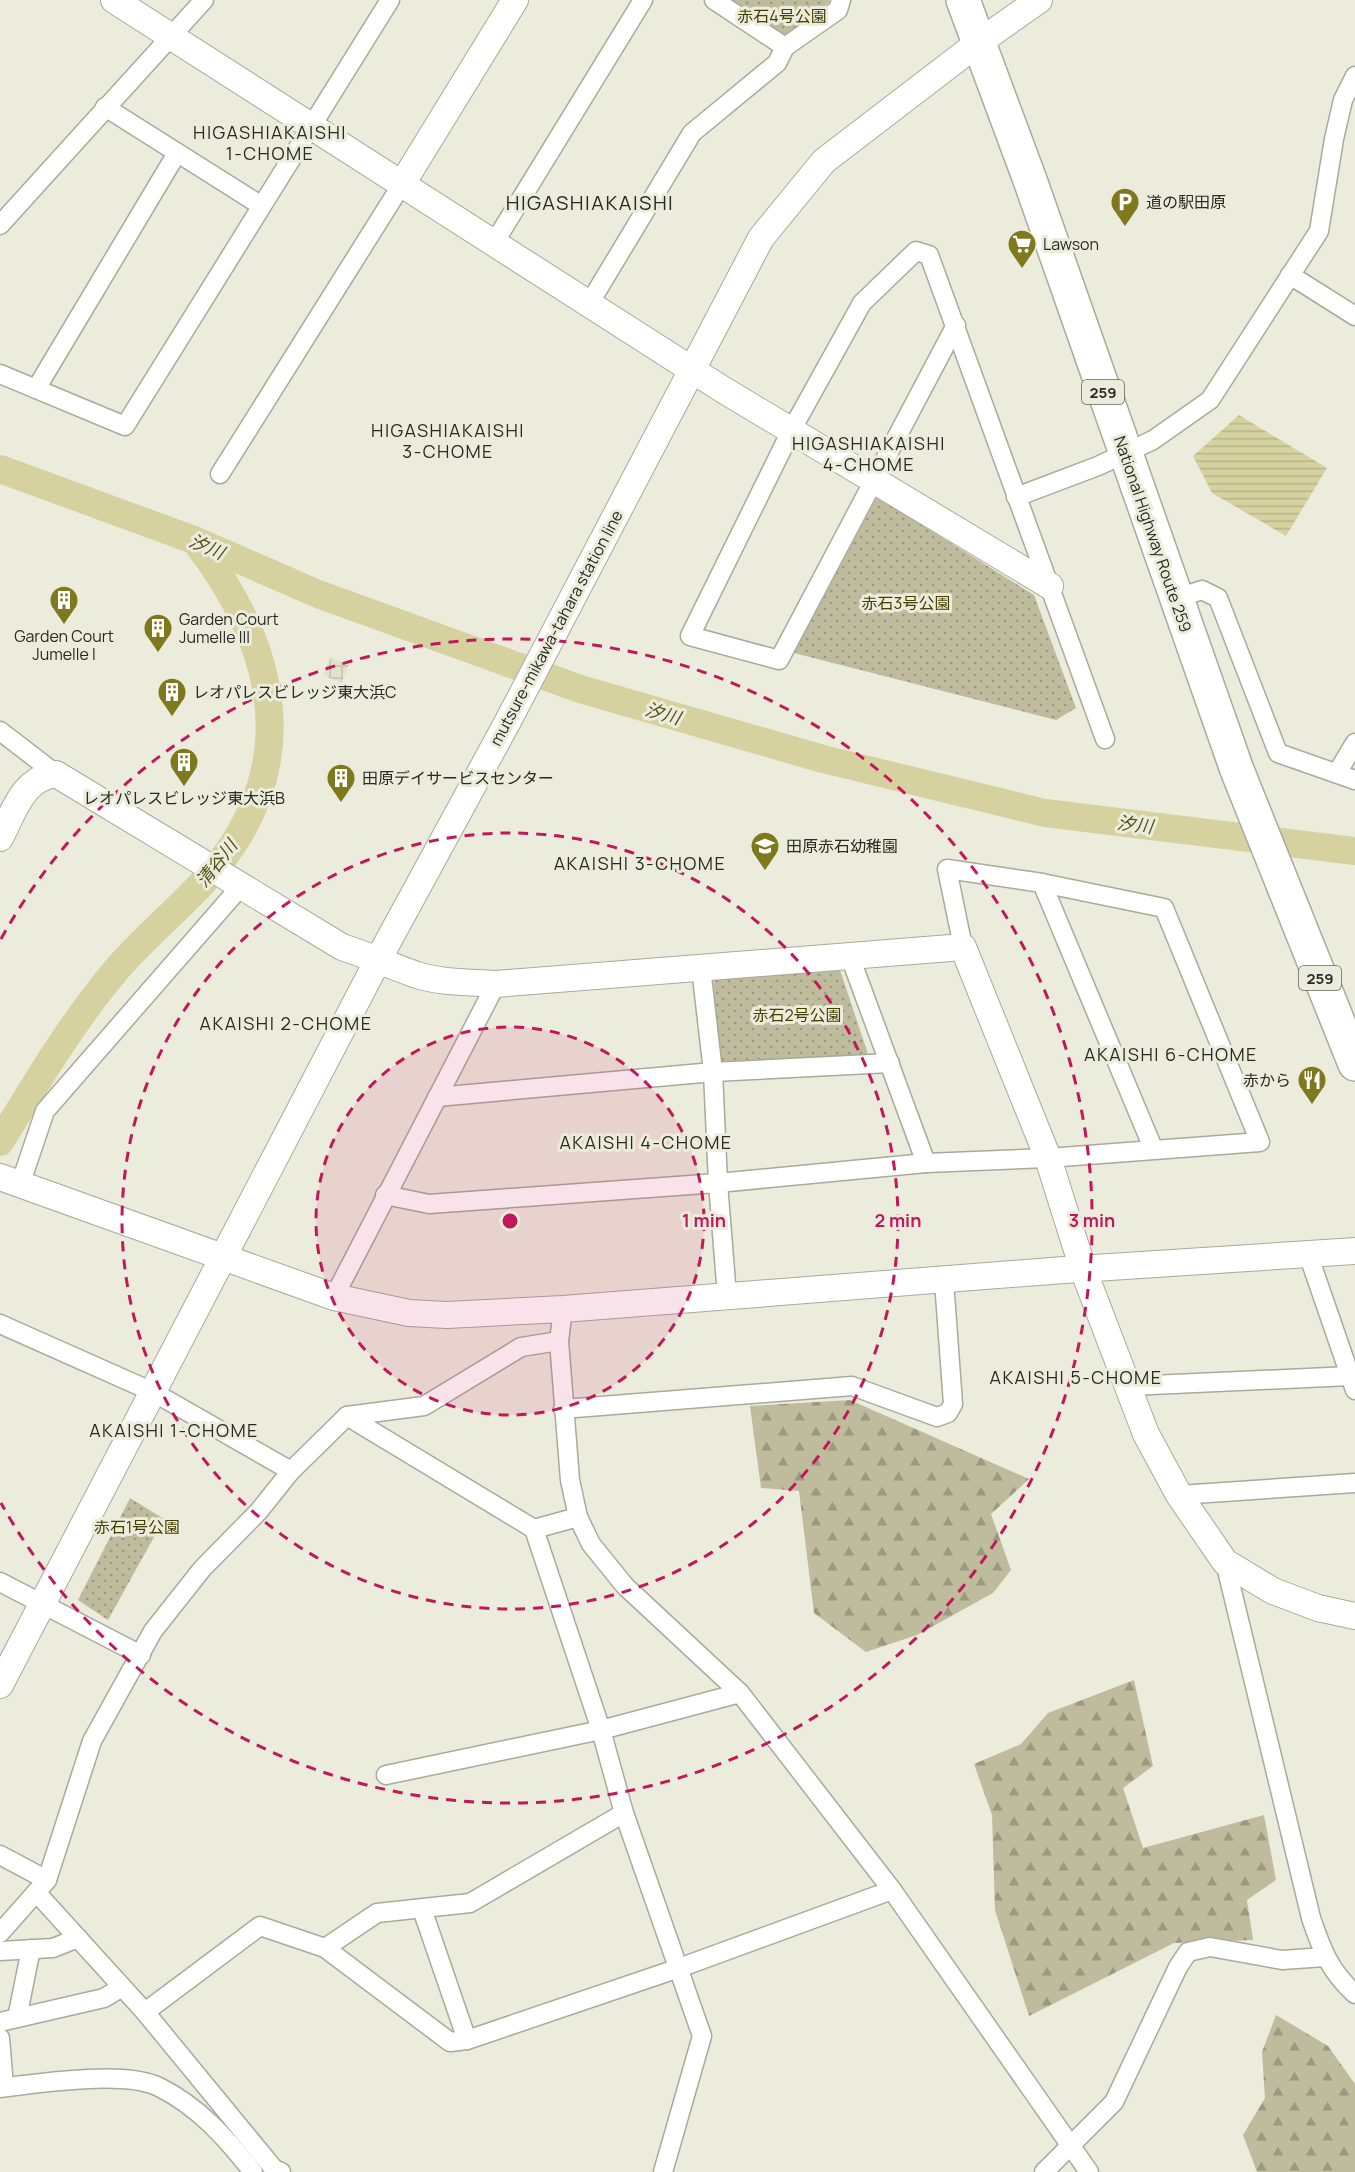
<svg xmlns="http://www.w3.org/2000/svg" width="1355" height="2172" font-family="Manrope,'Noto Sans JP',sans-serif">
<style>
.industrial{fill:url(#industrial-grid)}
.grass{fill:url(#grass-dots)}
.forest{fill:url(#forest-firs)}
.water{fill:url(#water-rules)}
.lines{fill:none;stroke-linecap:round;stroke-linejoin:round}
.river{stroke:#d5d2a0;stroke-width:28}
.street-casing{stroke:#aaa99b;stroke-width:21}
.secondary-casing{stroke:#aaa99b;stroke-width:28}
.highway-casing{stroke:#aaa99b;stroke-width:36}
.street{stroke:#fff;stroke-width:18}
.secondary{stroke:#fff;stroke-width:26}
.highway{stroke:#fff;stroke-width:33}
.ring{fill:none;stroke:#c2185b;stroke-width:3;stroke-dasharray:10 8}
.labels{text-anchor:middle;dominant-baseline:central;stroke-width:6;stroke-linejoin:round;paint-order:stroke}
.shield{fill:#ececdd;stroke:#64645c;stroke-width:1.5}
.shield-label{font-size:15px;font-weight:bold;fill:#2a2a24}
.park-label{font-size:16px;fill:#443f00;stroke:#ececdd}
.poi-label{font-size:16px;fill:#2a2a24;stroke:#ececdd;text-anchor:start}
.street-label{font-size:16px;fill:#2a2a24;stroke:#ececdd}
.neighbourhood-label{font-size:18px;letter-spacing:1.5px;fill:#2a2a24;stroke:#ececdd}
.water-label{font-size:18px;font-style:italic;fill:#544f15;stroke:#ececdd}
.quarter-label{font-size:20px;letter-spacing:1.5px;fill:#2a2a24;stroke:#ececdd}
.centre{fill:#c2185b;stroke:#ececdd;stroke-width:3}
.ring-label{font-size:18px;text-anchor:middle;font-weight:bold;fill:#c2185b;stroke:#ececdd;stroke-width:6;stroke-linejoin:round;paint-order:stroke}
</style>
<defs>
<pattern id="industrial-grid" width="8" height="8" patternUnits="userSpaceOnUse" patternTransform="scale(1.5)"><rect width="8" height="8" fill="#e2e1cb"/><path d="M0 4h8M4 0v8" fill="none" stroke="#c2c1ae"/></pattern>
<pattern id="grass-dots" width="8" height="8" patternUnits="userSpaceOnUse" patternTransform="scale(1.5)"><rect width="8" height="8" fill="#bebc9d"/><path d="M2 2h.1M6 6h.1" fill="none" stroke="#9b9980" stroke-width="1.8" stroke-linecap="round"/></pattern>
<pattern id="forest-firs" width="22" height="20" patternUnits="userSpaceOnUse" patternTransform="scale(1.5)"><rect width="22" height="20" fill="#bebc9d"/><path d="M5 1l3.5 6h-7zM16 11l3.5 6h-7z" fill="#9b9980"/></pattern>
<pattern id="water-rules" width="6" height="5" patternUnits="userSpaceOnUse" patternTransform="scale(1.5)"><rect width="6" height="5" fill="#d5d2a0"/><path d="M0 2.5h6" fill="none" stroke="#b7b48a"/></pattern>
</defs>
<rect width="100%" height="100%" fill="#ececdd"/>
<path class="industrial" d="M331,657L349,665L341,683L323,675Z"/>
<g class="grass">
<path d="M727,0H829L830,2L782,37Z"/>
<path d="M877,497L1034,595L1076,708L1056,720L794,653Z"/>
<path d="M839,967L869,1057L720,1066L713,974Z"/>
<path d="M130,1498L164,1519L108,1620L78,1600Z"/>
</g>
<g class="forest">
<path d="M850,1400L1029,1479L991,1514L1011,1570L993,1593L917,1635L866,1652L814,1613L799,1491L761,1488L750,1406Z"/>
<path d="M1134,1680L1153,1766L1123,1788L1143,1848L1264,1815L1276,1880L1247,1900L1253,1940L1174,1943L1029,2016L995,1910L992,1815L974,1764L1021,1744L1048,1713Z"/>
<path d="M1276,2015L1328,2046L1355,2084V2172H1257L1243,2135L1265,2098L1262,2052Z"/>
</g>
<path class="water" d="M1239,415L1327,468L1286,536L1212,493L1193,456Z"/>
<g class="lines">
<g class="river">
<path d="M0,469L194,540L318,594L580,689L823,759L1045,813L1355,851"/>
<path d="M0,1142C36,1083 72,1022 117,969C154,926 203,891 234,843C301,739 265,632 196,542"/>
</g>
<g class="street-casing">
<g id="street">
<path d="M714,0L785,47"/>
<path d="M105,107L260,205"/>
<path d="M0,225L204,0"/>
<path d="M494,243L643,0"/>
<path d="M1290,275L1355,316"/>
<path d="M589,304L692,133L777,63L785,47L838,10L841,0"/>
<path d="M956,325L779,660L690,636L791,431L862,303L916,251L929,255L1105,739"/>
<path d="M0,374L125,426L390,0"/>
<path d="M36,389L177,153"/>
<path d="M220,474L402,184"/>
<path d="M1016,497L1098,466L1153,440L1210,400L1319,231L1334,139L1343,100L1355,76"/>
<path d="M1175,599L1202,590L1218,598L1278,753L1355,780"/>
<path d="M0,731L56,774"/>
<path d="M1337,773L1355,743"/>
<path d="M1042,883L1153,1148"/>
<path d="M849,954L926,1163"/>
<path d="M701,968L713,1072L718,1183L727,1296"/>
<path d="M437,1097L713,1072L890,1063"/>
<path d="M20,1185L45,1111L242,885"/>
<path d="M385,1195L429,1204L718,1183L926,1163L1048,1158L1260,1142L1164,908L1042,883L947,869L963,947"/>
<path d="M1308,1254L1355,1390"/>
<path d="M334,1297L496,984"/>
<path d="M563,1309L559,1341L570,1480L578,1517L591,1544L625,1586L740,1693L892,1890L1089,2172"/>
<path d="M0,1324L153,1392L291,1471"/>
<path d="M1130,1386L1350,1376"/>
<path d="M563,1409L852,1386L937,1417L948,1413L953,1404L944,1281"/>
<path d="M347,1416L534,1529L601,1730L624,1813L702,2036L663,2172"/>
<path d="M1179,1495L1355,1483"/>
<path d="M534,1529L578,1517"/>
<path d="M1225,1562L1311,1918C1322,1950 1329,1970 1355,1994"/>
<path d="M0,1582L141,1655"/>
<path d="M386,1775L601,1730L740,1693"/>
<path d="M0,1855L47,1880"/>
<path d="M36,1892L145,2012L274,2169L281,2172"/>
<path d="M422,1909L467,2040"/>
<path d="M0,1933L47,1880L92,1741L153,1631L202,1569L259,1511L291,1471L347,1416L424,1406L521,1347L559,1341"/>
<path d="M325,1948L377,1913L470,1903L624,1813"/>
<path d="M0,1951L53,1948L78,1938"/>
<path d="M145,2012L260,1926L325,1948L450,2042L467,2040L679,1968L892,1890"/>
<path d="M17,2018L31,1949"/>
<path d="M0,2022L104,1998L122,1987"/>
<path d="M0,2038L4,2087"/>
<path d="M0,2088C39,2083 125,2070 159,2087C198,2106 227,2139 253,2172"/>
<path d="M1044,2172L1114,2102L1178,1967L1188,1952L1210,1947L1282,1960L1325,1957"/>
</g>
</g>
<g class="secondary-casing">
<g id="secondary">
<path d="M114,0L722,389L1050,586"/>
<path d="M402,184L515,0"/>
<path d="M0,838C15,810 22,779 56,774L342,947C367,955 391,966 417,975C442,983 470,982 496,984L963,947L1048,1158L1083,1269L1146,1434L1179,1495L1225,1562L1273,1591L1318,1608L1355,1616"/>
<path d="M0,1177L334,1297L409,1313L447,1315L563,1309L1064,1270L1355,1251"/>
<path d="M0,1685L379,958L507,723L761,238L824,161L978,43L1039,0"/>
</g>
</g>
<g class="highway-casing">
<path id="highway" d="M963,0L1030,180L1237,770L1355,1064"/>
</g>
<use href="#street" class="street"/>
<use href="#secondary" class="secondary"/>
<use href="#highway" class="highway"/>
</g>
<circle cx="510" cy="1221" r="194" fill="#c2185b" fill-opacity=".12"/>
<g class="ring">
<circle cx="510" cy="1221" r="194"/>
<circle cx="510" cy="1221" r="388"/>
<path d="M1 939A582 582 0 1 1 1 1503"/>
</g>
<defs>
<g id="parking-pin" transform="scale(1.5)"><path d="M0 17L-7.5 6A9.5 9.5 0 1 1 7.5 6Z" fill="#7f791e" stroke="#ececdd"/><path d="M-3.5-5.5H1a3.5 3.5 0 0 1 0 7H-1V5.5H-3.5ZM-1-3.4V-.6H.8a1.4 1.4 0 0 0 0-2.8Z" fill="#fff"/></g>
<g id="supermarket-pin" transform="scale(1.5)"><path d="M0 17L-7.5 6A9.5 9.5 0 1 1 7.5 6Z" fill="#7f791e" stroke="#ececdd"/><path d="M-6-5.5h2.5l.6 2H6L4.5 2H-2.5L-4.4-4H-6ZM-1.5 3.2a1.3 1.3 0 1 0 .1 0ZM3 3.2a1.3 1.3 0 1 0 .1 0Z" fill="#fff"/></g>
<g id="building-pin" transform="scale(1.5)"><path d="M0 17L-7.5 6A9.5 9.5 0 1 1 7.5 6Z" fill="#7f791e" stroke="#ececdd"/><path d="M-4-6H4V6H1V3H-1V6H-4ZM-2.5-4.3h1.7v1.8h-1.7ZM.8-4.3h1.7v1.8H.8ZM-2.5-1h1.7V.8h-1.7ZM.8-1h1.7V.8H.8Z" fill="#fff"/></g>
<g id="school-pin" transform="scale(1.5)"><path d="M0 17L-7.5 6A9.5 9.5 0 1 1 7.5 6Z" fill="#7f791e" stroke="#ececdd"/><path d="M0-5L7-2L0 1L-7-2ZM-4 1L0 2.5L4 1V4Q0 6-4 4Z" fill="#fff"/></g>
<g id="restaurant-pin" transform="scale(1.5)"><path d="M0 17L-7.5 6A9.5 9.5 0 1 1 7.5 6Z" fill="#7f791e" stroke="#ececdd"/><path d="M-5-6h1v4h1v-4h1v4h1v-4h1v5L-1.5 .5V6h-2V.5L-5-1ZM5-6V6H3V1.5H1.5Q1.5-4 5-6Z" fill="#fff"/></g>
</defs>
<g fill-rule="evenodd">
<use href="#parking-pin" x="1125" y="202"/>
<use href="#supermarket-pin" x="1022" y="244"/>
<use href="#building-pin" x="64" y="600"/>
<use href="#building-pin" x="158" y="628"/>
<use href="#building-pin" x="172" y="692"/>
<use href="#building-pin" x="184" y="762"/>
<use href="#building-pin" x="341" y="778"/>
<use href="#school-pin" x="765" y="846"/>
<use href="#restaurant-pin" x="1312" y="1080"/>
</g>
<g class="labels">
<g class="shield">
<rect x="1082" y="380" width="42" height="24" rx="4.5"/>
<rect x="1299" y="966" width="42" height="24" rx="4.5"/>
</g>
<g class="shield-label">
<text x="1103" y="392">259</text>
<text x="1320" y="978">259</text>
</g>
<g class="park-label">
<text x="782" y="16">赤石4号公園</text>
<text x="906" y="603">赤石3号公園</text>
<text x="797" y="1015">赤石2号公園</text>
<text x="137" y="1527">赤石1号公園</text>
</g>
<g class="poi-label">
<text x="1146" y="202">道の駅田原</text>
<text x="1043" y="244">Lawson</text>
<text x="179" y="619">Garden Court<tspan x="179" dy="18">Jumelle III</tspan></text>
<text x="64" y="636" text-anchor="middle">Garden Court<tspan x="64" dy="18">Jumelle I</tspan></text>
<text x="193" y="692">レオパレスビレッジ東大浜C</text>
<text x="362" y="778">田原デイサービスセンター</text>
<text x="184" y="798" text-anchor="middle">レオパレスビレッジ東大浜B</text>
<text x="786" y="846">田原赤石幼稚園</text>
<text x="1291" y="1080" text-anchor="end">赤から</text>
</g>
<g class="street-label">
<text transform="translate(1153 534) rotate(71)">National Highway Route 259</text>
<text transform="translate(556 628) rotate(-62)">mutsure-mikawa-tahara station line</text>
</g>
<g class="neighbourhood-label">
<text x="270" y="132">HIGASHIAKAISHI<tspan x="270" dy="21">1-CHOME</tspan></text>
<text x="448" y="430">HIGASHIAKAISHI<tspan x="448" dy="21">3-CHOME</tspan></text>
<text x="869" y="443">HIGASHIAKAISHI<tspan x="869" dy="21">4-CHOME</tspan></text>
<text x="640" y="863">AKAISHI 3-CHOME</text>
<text x="286" y="1023">AKAISHI 2-CHOME</text>
<text x="1171" y="1054">AKAISHI 6-CHOME</text>
<text x="646" y="1142">AKAISHI 4-CHOME</text>
<text x="1076" y="1377">AKAISHI 5-CHOME</text>
<text x="174" y="1430">AKAISHI 1-CHOME</text>
</g>
<g class="water-label">
<text transform="translate(207 546) rotate(23)">汐川</text>
<text transform="translate(663 713) rotate(16)">汐川</text>
<text transform="translate(1135 824) rotate(7)">汐川</text>
<text transform="translate(216 863) rotate(-52)">清谷川</text>
</g>
<g class="quarter-label">
<text x="590" y="202">HIGASHIAKAISHI</text>
</g>
</g>
<circle cx="510" cy="1221" r="9" class="centre"/>
<g class="ring-label">
<text x="704" y="1227">1 min</text>
<text x="898" y="1227">2 min</text>
<text x="1092" y="1227">3 min</text>
</g>
</svg>
